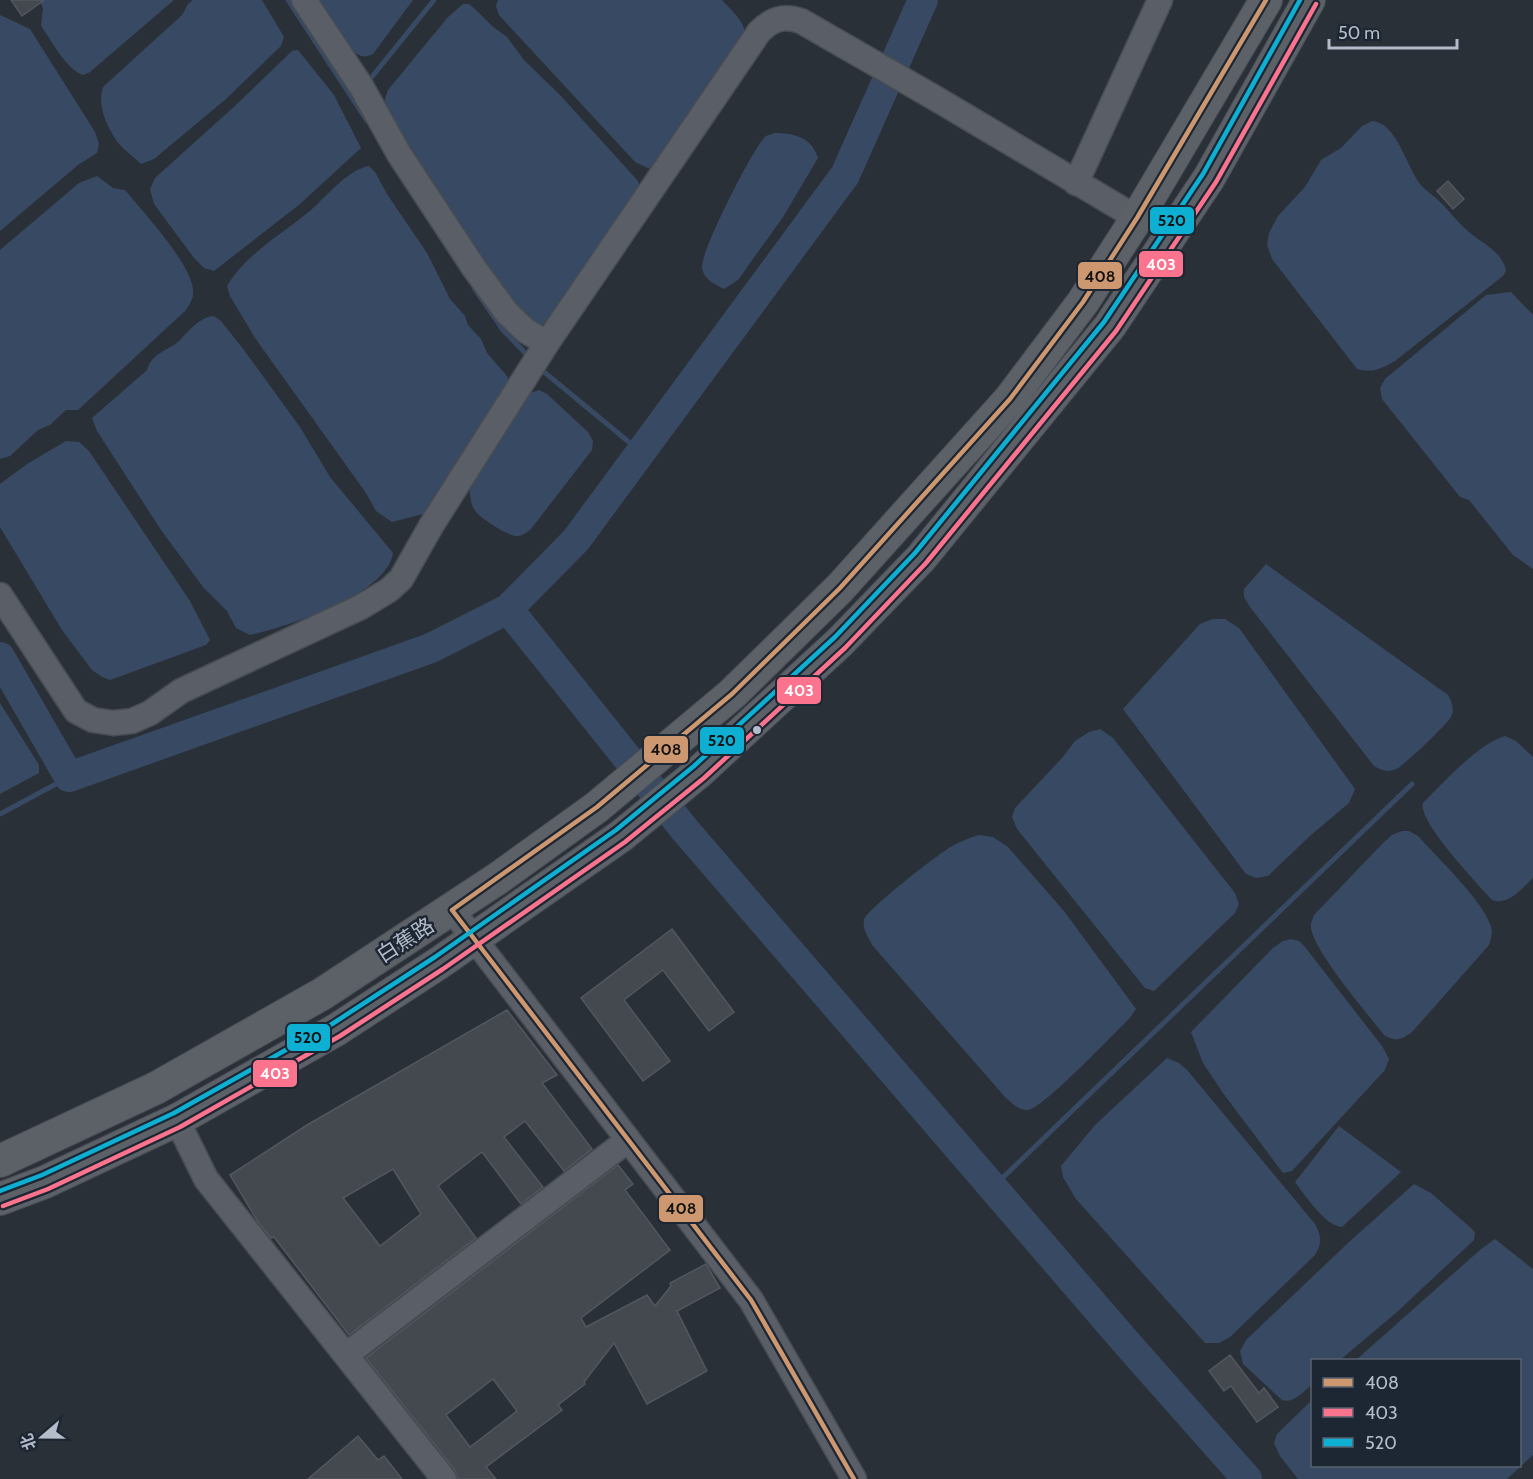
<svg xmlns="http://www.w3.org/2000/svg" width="1533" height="1479" font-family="Cabin,'Noto Sans SC',sans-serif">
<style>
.water{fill:#384963}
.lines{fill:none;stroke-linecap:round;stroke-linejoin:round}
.stream{stroke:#384963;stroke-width:5}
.river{stroke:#384963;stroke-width:30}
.building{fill:#444950;stroke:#52575f;stroke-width:1.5;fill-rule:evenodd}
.minor-casing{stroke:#484c53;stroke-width:27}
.major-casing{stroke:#484c55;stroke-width:34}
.minor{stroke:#5a5e66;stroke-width:24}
.major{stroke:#5c6168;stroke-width:32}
.bus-1-casing{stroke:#1d2633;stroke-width:9}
.bus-2-casing{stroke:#1d2633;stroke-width:9}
.bus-3-casing{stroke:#1d2633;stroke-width:9}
.bus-1{stroke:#cd976f;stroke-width:4.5}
.bus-2{stroke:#fc738d;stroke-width:4.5}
.bus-3{stroke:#0dafd3;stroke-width:4.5}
.bus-dot{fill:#b4bcc9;stroke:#1d2633;stroke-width:2}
.labels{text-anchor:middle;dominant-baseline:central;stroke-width:5;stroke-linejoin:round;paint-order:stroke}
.street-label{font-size:21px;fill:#b4bcc9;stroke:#1d2633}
.line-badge{stroke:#1d2633;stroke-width:2}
.badge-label{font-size:16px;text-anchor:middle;font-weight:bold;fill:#fff}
.pale-badge-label{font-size:16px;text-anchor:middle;font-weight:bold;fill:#111}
</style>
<rect width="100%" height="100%" fill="#2a3038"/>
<g class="water">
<path d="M39,0H174L90,72L83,75C67,70 51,40 41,26L43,8Z"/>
<path d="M193,0H262L284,37L281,46L226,99L154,159L141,164C133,156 122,149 116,140C106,125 97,104 103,87L182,15L188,4Z"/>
<path d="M316,0H413L373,54C365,58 361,57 354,52Z"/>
<path d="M498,0H722C733,12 745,21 746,38L652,170L635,162L499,15L496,6Z"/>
<path d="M463,4H469L475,9L492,26L507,37L524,60L561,96L638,181L641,195L560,308L544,324L538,326L512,307L409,153L386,111L385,99L388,90L448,17Z"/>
<path d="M0,15L30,29L95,132L99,144L97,153L78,165L0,231Z"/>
<path d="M298,50L334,95L361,148L300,204L214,271L204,268L194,258L154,204L150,189L155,178L237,104L292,51Z"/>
<path d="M1372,121C1397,122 1407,169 1421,185C1426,191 1433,195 1439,201C1449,210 1457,222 1468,231C1482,244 1501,250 1506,270L1503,276L1395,361C1381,369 1372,373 1357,369L1272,259L1267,245L1269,233L1278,216L1305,187L1321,160L1341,148L1362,126Z"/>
<path d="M775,133C795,133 812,138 818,158L783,217L738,280L724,289C715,284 704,280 702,268C699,255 754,145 766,136C769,135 772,134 775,133Z"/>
<path d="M369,166L375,172L387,194L427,253L450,299L465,316L468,325L481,339L487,353L507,376L511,384L461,467L423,514L392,522L376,511L366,493L255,338L230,296L227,286C246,254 282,234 310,211C325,197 349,169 369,166Z"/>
<path d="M97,176L113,188L125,190C143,212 191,263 193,290C194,298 190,304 185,311L78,410H66L50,425L38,430L10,456L0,459V250L79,183Z"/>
<path d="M1511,292L1533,315V569L1513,555L1469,500L1460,497L1382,399L1380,388L1385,379L1486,295Z"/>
<path d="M214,316L221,321L244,350L300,427L330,477L393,553C387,595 286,627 250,635L236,628L227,611L203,587L161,530L97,431L92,418L147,370C152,353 167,351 179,341C189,331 199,317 214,316Z"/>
<path d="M539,390L547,394L588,432L593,441L592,450L531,529C528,532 523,535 518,536C509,537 482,519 476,512C470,505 470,493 469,484L523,395Z"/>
<path d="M66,441L79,442L89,451L190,601L210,640L206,645L110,680L102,677L92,670L62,630L0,527V484L27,464Z"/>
<path d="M1266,564L1448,695C1452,702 1455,710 1451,717C1446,725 1404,766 1396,769C1388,773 1381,770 1374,766L1250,607L1244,597V589Z"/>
<path d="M1213,619H1225L1239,628L1355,789L1349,803L1311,835L1268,876L1256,878L1246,874L1123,709L1200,624Z"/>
<path d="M0,703L39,765V773L0,794Z"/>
<path d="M1100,729L1113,738L1235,893L1239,904L1235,913L1154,991L1145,988L1017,829L1012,817L1015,808L1062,758L1075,741L1089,732Z"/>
<path d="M1505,736L1516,741L1533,757V878C1521,889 1509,906 1492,900C1478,884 1417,821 1423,803C1443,783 1479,743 1505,736Z"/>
<path d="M1402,831H1409L1418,836C1435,855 1486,904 1491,927C1493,933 1491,939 1489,945L1412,1032C1401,1040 1396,1042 1384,1035C1367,1013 1315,953 1311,928C1310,923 1313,919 1314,915L1384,842L1392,835Z"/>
<path d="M979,835L993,837L1008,847L1064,911L1136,1009L1129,1019C1113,1034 1045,1107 1028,1110C1019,1111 1012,1103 1005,1097L873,946C869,939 862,929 864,920C866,910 937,855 949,848C959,842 968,838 979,835Z"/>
<path d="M1291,939L1299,941L1305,947L1382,1046L1389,1059L1385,1070L1292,1171L1283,1173L1223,1093L1203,1063L1191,1032L1273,948L1283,941Z"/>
<path d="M1167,1058L1179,1063L1188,1071L1315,1224C1321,1236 1323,1242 1315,1255L1230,1337L1219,1343H1205L1076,1199L1063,1177L1061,1166L1095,1125Z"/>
<path d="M1339,1126L1401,1172L1342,1227C1325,1226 1305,1195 1295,1182Z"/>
<path d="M1414,1184L1431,1193L1472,1229L1475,1233L1474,1240L1397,1312L1340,1360H1312V1384C1304,1391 1294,1404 1282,1400L1243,1364L1240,1351L1246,1340L1349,1242Z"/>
<path d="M1495,1239L1533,1269V1455L1507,1479H1298L1280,1456L1274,1443L1277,1434L1312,1400V1466H1520V1360H1356L1481,1249Z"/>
</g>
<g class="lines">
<g class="stream">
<path d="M288,0L367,121"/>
<path d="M367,83L434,0"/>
<path d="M474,288L503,330L530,358"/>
<path d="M538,367L641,452"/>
<path d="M0,814L69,777"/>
<path d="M993,1187L1412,784"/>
</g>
<g class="river">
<path d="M508,609L685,830L1124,1340L1247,1479"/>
<path d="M0,657L69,777L431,648L508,609L576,540L845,175L923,0"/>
</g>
</g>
<g class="building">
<path d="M11,0H44L22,16Z"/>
<path d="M1448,181L1464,199L1453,209L1437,191Z"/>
<path d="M672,929L734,1012L709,1031L663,970L624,1000L670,1061L643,1081L581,998Z"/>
<path d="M507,1010L557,1075L542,1083L592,1149L564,1171L525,1121L504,1137L543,1187L521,1204L482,1152L438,1186L476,1238L349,1335L274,1237L271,1238L258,1222L230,1175L307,1125ZM393,1169L421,1214L380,1246L343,1198Z"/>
<path d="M618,1165L633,1184L625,1190L670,1250L581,1318L586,1327L647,1295L655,1306L671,1286L670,1283L706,1264L720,1288L677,1311L707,1371L647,1404L614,1343L584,1382L585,1384L558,1405L562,1410L486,1467L496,1479H458L455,1470L366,1358ZM493,1379L517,1411L470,1447L446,1415Z"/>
<path d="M1230,1355L1259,1393L1264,1388L1278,1407L1257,1422L1231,1386L1224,1391L1209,1371Z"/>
<path d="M358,1436L378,1460L384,1456L402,1479H308Z"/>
</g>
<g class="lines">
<g class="minor-casing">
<g id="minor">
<path d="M304,0L361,86L399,154L474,268L507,313L526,331L547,343"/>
<path d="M1076,183L1160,0"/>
<path d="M0,595L76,711L93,720L113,723L132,721L150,713L181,691L361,607L389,590L401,579L431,526L547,343L759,32C772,19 783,15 801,21L935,98L1137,218"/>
<path d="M452,910L751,1300L854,1479"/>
<path d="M177,1120L206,1179L444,1479"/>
<path d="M346,1355L628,1140"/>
</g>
</g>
<g class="major-casing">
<g id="major">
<path d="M0,1161L156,1088L322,994L497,879L597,807L732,694L840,588L1010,399L1083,302L1137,218L1266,0"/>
<path d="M0,1199L45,1182L177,1120L336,1030L439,963L621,836L699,772L840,642L921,558L1110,326L1209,178L1309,0"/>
</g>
</g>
<use href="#minor" class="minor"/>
<use href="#major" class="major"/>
<g class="bus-1-casing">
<path id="bus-1" d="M854,1479L751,1300L452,910L597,807L732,694L840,588L1010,399L1083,302L1137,218L1266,0"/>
</g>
<g class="bus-2-casing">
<path id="bus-2" d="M3,1206L48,1189L180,1127L340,1036L443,969L625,842L704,778L845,648L926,563L1116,331L1216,182L1316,4"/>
</g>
<g class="bus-3-casing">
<path id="bus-3" d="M0,1191L42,1175L174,1113L332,1024L435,957L616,830L694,766L835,637L915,553L1104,322L1203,174L1300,0"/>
</g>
<use href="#bus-1" class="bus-1"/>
<use href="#bus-2" class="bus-2"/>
<use href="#bus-3" class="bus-3"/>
</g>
<circle class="bus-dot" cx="757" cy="730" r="5"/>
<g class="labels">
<g class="street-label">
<text transform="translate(405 940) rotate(-33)">白蕉路</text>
</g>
</g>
<g class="line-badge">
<rect x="1149" y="206" width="46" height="29" rx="6" fill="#0dafd3"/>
<rect x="1138" y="250" width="46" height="28" rx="6" fill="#fc738d"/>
<rect x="1077" y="261" width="46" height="29" rx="6" fill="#cd976f"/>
<rect x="776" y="676" width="46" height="29" rx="6" fill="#fc738d"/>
<rect x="699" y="726" width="46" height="29" rx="6" fill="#0dafd3"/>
<rect x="643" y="735" width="46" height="29" rx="6" fill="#cd976f"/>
<rect x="286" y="1023" width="45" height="29" rx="6" fill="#0dafd3"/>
<rect x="252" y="1059" width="46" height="29" rx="6" fill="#fc738d"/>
<rect x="658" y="1194" width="46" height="29" rx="6" fill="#cd976f"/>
</g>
<g class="badge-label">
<text x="1161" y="270">403</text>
<text x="799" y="696">403</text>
<text x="275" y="1079">403</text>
</g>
<g class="pale-badge-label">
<text x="1172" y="226">520</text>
<text x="1100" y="282">408</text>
<text x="722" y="746">520</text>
<text x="666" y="755">408</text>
<text x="308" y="1043">520</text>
<text x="681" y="1214">408</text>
</g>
<rect x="1311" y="1359" width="210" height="108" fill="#1d2633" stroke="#59626f" stroke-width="1.5"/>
<rect x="1323" y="1378" width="30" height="9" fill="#cd976f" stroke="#59626f" stroke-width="1.5"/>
<text x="1365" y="1389" font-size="18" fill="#b4bcc9">408</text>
<rect x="1323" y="1408" width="30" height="9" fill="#fc738d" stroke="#59626f" stroke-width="1.5"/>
<text x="1365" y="1419" font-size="18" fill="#b4bcc9">403</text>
<rect x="1323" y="1438" width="30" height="9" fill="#0dafd3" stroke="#59626f" stroke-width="1.5"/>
<text x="1365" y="1449" font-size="18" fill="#b4bcc9">520</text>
<g transform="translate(42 1437) rotate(250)" stroke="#1d2633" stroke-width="4.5" paint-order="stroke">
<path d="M0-4.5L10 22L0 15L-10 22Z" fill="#b4bcc9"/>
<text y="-9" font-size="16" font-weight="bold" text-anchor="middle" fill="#b4bcc9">北</text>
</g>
<path d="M1329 39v9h128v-9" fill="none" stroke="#b4bcc9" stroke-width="3"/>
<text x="1338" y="39" font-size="18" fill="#b4bcc9" stroke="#1d2633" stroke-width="4.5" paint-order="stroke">50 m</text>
</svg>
